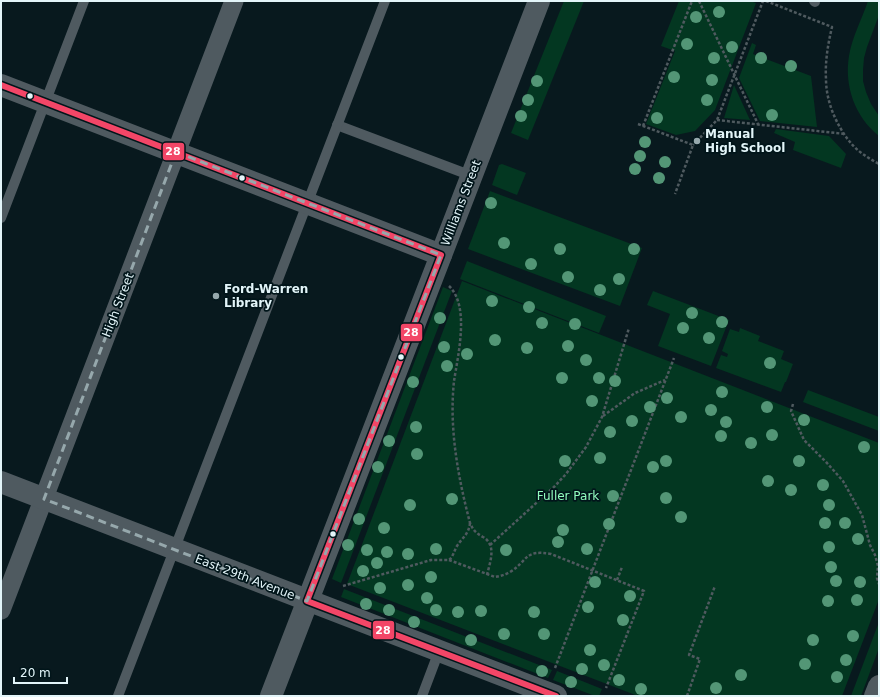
<svg xmlns="http://www.w3.org/2000/svg" width="880" height="697" font-family="'DejaVu Sans',sans-serif">
<style>
.green{fill:#033721}
.lines{fill:none;stroke-linecap:round;stroke-linejoin:round}
.path{stroke:#4f5a5f;stroke-width:2.5;stroke-dasharray:3 2;stroke-linecap:butt}
.service{stroke:#4f5a60;stroke-width:10}
.minor{stroke:#4f5a60;stroke-width:19}
.tertiary{stroke:#4f5a60;stroke-width:22}
.bus-1-casing{stroke:#01151a;stroke-width:9}
.bus-1{stroke:#f34667;stroke-width:6}
.tree{fill:#539676}
.marked{fill:none;stroke:#96a8ac;stroke-width:3;stroke-dasharray:8 5;stroke-linejoin:round}
.bus-dot{fill:#e3f5f9;stroke:#01151a;stroke-width:1.5}
.poi-dot{fill:#96a8ac;stroke:#01151a;stroke-width:1.5}
.labels{text-anchor:middle;dominant-baseline:central;stroke-width:3.5;stroke-linejoin:round;paint-order:stroke}
.poi-label{font-size:12px;font-weight:bold;fill:#e3f5f9;stroke:#01151a;text-anchor:start}
.street-label{font-size:12px;fill:#e3f5f9;stroke:#01151a}
.park-label{font-size:12px;fill:#91fdbe;stroke:#01151a}
.line-badge{stroke:#01151a;stroke-width:1.5}
.badge-label{font-size:11px;text-anchor:middle;font-weight:bold;fill:#fff}
</style>
<rect width="100%" height="100%" fill="#08191e"/>
<g class="green">
<path d="M564,1H584L528,140L511,133Z"/>
<path d="M679,1H750L756,3L715,110L695,131L676,135L646,124L675,51L661,46Z"/>
<path d="M868,1H879V15L867,47L864,58L863,70V81L866,92L871,104L879,116V136C855,117 844,86 849,56C852,37 862,19 868,1Z"/>
<path d="M752,43L756,45L753,54L811,76L817,127L760,121L739,78Z"/>
<path d="M734,85L750,120L724,118Z"/>
<path d="M776,129L829,136L846,154L841,168L793,150L795,142L774,133Z"/>
<path d="M502,164L526,173L517,195L492,185L499,165Z"/>
<path d="M490,191L642,248L620,306L468,249Z"/>
<path d="M467,261L606,316L599,333L460,279Z"/>
<path d="M462,281L879,443V599L842,696H638L347,584Z"/>
<path d="M443,287L452,291L341,583L332,579Z"/>
<path d="M653,291L729,320L711,366L658,346L670,314L647,305Z"/>
<path d="M740,328L760,336L758,341L784,351L781,359L793,364L786,382H785L781,392L716,368L721,355L727,357L728,354L722,351L730,329L739,332Z"/>
<path d="M808,390L879,417V431L803,402Z"/>
<path d="M344,589L552,670L548,678L341,597Z"/>
<path d="M879,622V648L861,696H851Z"/>
<path d="M557,671L602,689L599,696H595L553,680Z"/>
</g>
<g class="lines">
<g class="path">
<path d="M699,1L758,124"/>
<path d="M766,1L832,27C828,44 825,61 826,79C826,101 836,125 850,142C857,151 868,158 879,164"/>
<path d="M717,120L845,134"/>
<path d="M638,124L693,145L675,194"/>
<path d="M643,126L692,1"/>
<path d="M693,145L717,120L763,1"/>
<path d="M449,286C470,306 458,355 454,381C449,429 458,477 470,523C473,530 476,533 483,537C497,545 490,562 487,575"/>
<path d="M793,404L791,411L804,440L827,463L843,481L862,515L870,545L875,555L878,566L877,578L879,584"/>
<path d="M603,416L635,393L665,380"/>
<path d="M490,545L555,486L566,474L586,447L602,417L629,328"/>
<path d="M449,560L495,577C500,576 505,575 510,572C528,561 524,549 551,554L644,591L606,688"/>
<path d="M617,580L622,567"/>
<path d="M343,586L431,560H449C453,557 454,551 457,546C462,538 469,534 470,523"/>
<path d="M555,668L674,358"/>
<path d="M687,696L700,659L689,655L715,586"/>
</g>
<g class="service">
<path d="M814,1L815,2"/>
<path d="M337,125L472,176"/>
<path d="M1,218L84,1"/>
<path d="M118,696L385,1"/>
<path d="M422,696L439,651"/>
</g>
<path class="minor" d="M1,610L234,1"/>
<g class="tertiary">
<path d="M1,85L441,255"/>
<path d="M1,482L556,696"/>
<path d="M271,696L539,1"/>
<path d="M875,696L879,686"/>
</g>
<g class="bus-1-casing">
<path id="bus-1" d="M1,85L441,255L307,601L556,696"/>
</g>
<use href="#bus-1" class="bus-1"/>
</g>
<g class="tree">
<circle cx="719" cy="12" r="6"/>
<circle cx="696" cy="17" r="6"/>
<circle cx="687" cy="44" r="6"/>
<circle cx="732" cy="47" r="6"/>
<circle cx="714" cy="58" r="6"/>
<circle cx="761" cy="58" r="6"/>
<circle cx="791" cy="66" r="6"/>
<circle cx="674" cy="77" r="6"/>
<circle cx="712" cy="80" r="6"/>
<circle cx="537" cy="81" r="6"/>
<circle cx="528" cy="100" r="6"/>
<circle cx="707" cy="100" r="6"/>
<circle cx="772" cy="115" r="6"/>
<circle cx="521" cy="116" r="6"/>
<circle cx="657" cy="118" r="6"/>
<circle cx="645" cy="142" r="6"/>
<circle cx="640" cy="156" r="6"/>
<circle cx="665" cy="162" r="6"/>
<circle cx="635" cy="169" r="6"/>
<circle cx="659" cy="178" r="6"/>
<circle cx="491" cy="203" r="6"/>
<circle cx="504" cy="243" r="6"/>
<circle cx="560" cy="249" r="6"/>
<circle cx="634" cy="249" r="6"/>
<circle cx="531" cy="264" r="6"/>
<circle cx="568" cy="277" r="6"/>
<circle cx="619" cy="279" r="6"/>
<circle cx="600" cy="290" r="6"/>
<circle cx="492" cy="301" r="6"/>
<circle cx="529" cy="307" r="6"/>
<circle cx="692" cy="313" r="6"/>
<circle cx="440" cy="318" r="6"/>
<circle cx="722" cy="322" r="6"/>
<circle cx="542" cy="323" r="6"/>
<circle cx="575" cy="324" r="6"/>
<circle cx="683" cy="328" r="6"/>
<circle cx="709" cy="338" r="6"/>
<circle cx="495" cy="340" r="6"/>
<circle cx="568" cy="346" r="6"/>
<circle cx="444" cy="347" r="6"/>
<circle cx="527" cy="348" r="6"/>
<circle cx="467" cy="354" r="6"/>
<circle cx="586" cy="360" r="6"/>
<circle cx="770" cy="363" r="6"/>
<circle cx="447" cy="366" r="6"/>
<circle cx="562" cy="378" r="6"/>
<circle cx="599" cy="378" r="6"/>
<circle cx="615" cy="381" r="6"/>
<circle cx="413" cy="382" r="6"/>
<circle cx="722" cy="392" r="6"/>
<circle cx="667" cy="398" r="6"/>
<circle cx="592" cy="401" r="6"/>
<circle cx="650" cy="407" r="6"/>
<circle cx="767" cy="407" r="6"/>
<circle cx="711" cy="410" r="6"/>
<circle cx="681" cy="417" r="6"/>
<circle cx="804" cy="420" r="6"/>
<circle cx="632" cy="421" r="6"/>
<circle cx="726" cy="422" r="6"/>
<circle cx="416" cy="427" r="6"/>
<circle cx="610" cy="432" r="6"/>
<circle cx="772" cy="435" r="6"/>
<circle cx="721" cy="436" r="6"/>
<circle cx="389" cy="441" r="6"/>
<circle cx="751" cy="443" r="6"/>
<circle cx="864" cy="447" r="6"/>
<circle cx="417" cy="454" r="6"/>
<circle cx="600" cy="458" r="6"/>
<circle cx="565" cy="461" r="6"/>
<circle cx="666" cy="461" r="6"/>
<circle cx="799" cy="461" r="6"/>
<circle cx="378" cy="467" r="6"/>
<circle cx="653" cy="467" r="6"/>
<circle cx="768" cy="481" r="6"/>
<circle cx="823" cy="485" r="6"/>
<circle cx="791" cy="490" r="6"/>
<circle cx="613" cy="496" r="6"/>
<circle cx="666" cy="498" r="6"/>
<circle cx="452" cy="499" r="6"/>
<circle cx="410" cy="505" r="6"/>
<circle cx="829" cy="505" r="6"/>
<circle cx="681" cy="517" r="6"/>
<circle cx="359" cy="519" r="6"/>
<circle cx="825" cy="523" r="6"/>
<circle cx="845" cy="523" r="6"/>
<circle cx="609" cy="524" r="6"/>
<circle cx="384" cy="528" r="6"/>
<circle cx="563" cy="530" r="6"/>
<circle cx="858" cy="539" r="6"/>
<circle cx="558" cy="542" r="6"/>
<circle cx="348" cy="545" r="6"/>
<circle cx="829" cy="547" r="6"/>
<circle cx="436" cy="549" r="6"/>
<circle cx="587" cy="549" r="6"/>
<circle cx="367" cy="550" r="6"/>
<circle cx="506" cy="550" r="6"/>
<circle cx="387" cy="552" r="6"/>
<circle cx="408" cy="554" r="6"/>
<circle cx="377" cy="563" r="6"/>
<circle cx="831" cy="567" r="6"/>
<circle cx="363" cy="571" r="6"/>
<circle cx="431" cy="577" r="6"/>
<circle cx="836" cy="581" r="6"/>
<circle cx="595" cy="582" r="6"/>
<circle cx="860" cy="582" r="6"/>
<circle cx="408" cy="585" r="6"/>
<circle cx="380" cy="588" r="6"/>
<circle cx="630" cy="596" r="6"/>
<circle cx="427" cy="598" r="6"/>
<circle cx="857" cy="600" r="6"/>
<circle cx="828" cy="601" r="6"/>
<circle cx="366" cy="604" r="6"/>
<circle cx="588" cy="607" r="6"/>
<circle cx="389" cy="610" r="6"/>
<circle cx="436" cy="610" r="6"/>
<circle cx="481" cy="611" r="6"/>
<circle cx="458" cy="612" r="6"/>
<circle cx="534" cy="612" r="6"/>
<circle cx="623" cy="620" r="6"/>
<circle cx="414" cy="622" r="6"/>
<circle cx="504" cy="634" r="6"/>
<circle cx="544" cy="634" r="6"/>
<circle cx="853" cy="636" r="6"/>
<circle cx="471" cy="640" r="6"/>
<circle cx="813" cy="640" r="6"/>
<circle cx="590" cy="650" r="6"/>
<circle cx="846" cy="660" r="6"/>
<circle cx="805" cy="664" r="6"/>
<circle cx="604" cy="665" r="6"/>
<circle cx="582" cy="669" r="6"/>
<circle cx="542" cy="671" r="6"/>
<circle cx="741" cy="675" r="6"/>
<circle cx="837" cy="677" r="6"/>
<circle cx="619" cy="680" r="6"/>
<circle cx="571" cy="682" r="6"/>
<circle cx="716" cy="688" r="6"/>
<circle cx="641" cy="689" r="6"/>
</g>
<path class="marked" d="M176,152L441,255L307,601L44,499Z"/>
<g class="bus-dot">
<circle cx="30" cy="96" r="3.5"/>
<circle cx="242" cy="178" r="3.5"/>
<circle cx="401" cy="357" r="3.5"/>
<circle cx="333" cy="534" r="3.5"/>
</g>
<g class="poi-dot">
<circle cx="697" cy="141" r="4"/>
<circle cx="216" cy="296" r="4"/>
</g>
<g class="labels">
<g class="poi-label">
<text x="705" y="134">Manual<tspan x="705" dy="14">High School</tspan></text>
<text x="224" y="289">Ford-Warren<tspan x="224" dy="14">Library</tspan></text>
</g>
<g class="street-label">
<text transform="translate(461 203) rotate(-69)">Williams Street</text>
<text transform="translate(118 305) rotate(-69)">High Street</text>
<text transform="translate(245 577) rotate(21)">East 29th Avenue</text>
</g>
<g class="park-label">
<text x="568" y="496">Fuller Park</text>
</g>
</g>
<g class="line-badge">
<rect x="162" y="142" width="23" height="19" rx="4" fill="#f34667"/>
<rect x="400" y="323" width="23" height="19" rx="4" fill="#f34667"/>
<rect x="372" y="620" width="23" height="20" rx="4" fill="#f34667"/>
</g>
<g class="badge-label">
<text x="173" y="155">28</text>
<text x="411" y="336">28</text>
<text x="383" y="634">28</text>
</g>
<rect width="880" height="697" fill="none" stroke="#e3f5f9" stroke-width="4"/>
<path d="M14 677v6h53v-6" fill="none" stroke="#e3f5f9" stroke-width="2"/>
<text x="20" y="677" font-size="12" fill="#e3f5f9" stroke="#01151a" stroke-width="3" paint-order="stroke">20 m</text>
</svg>
